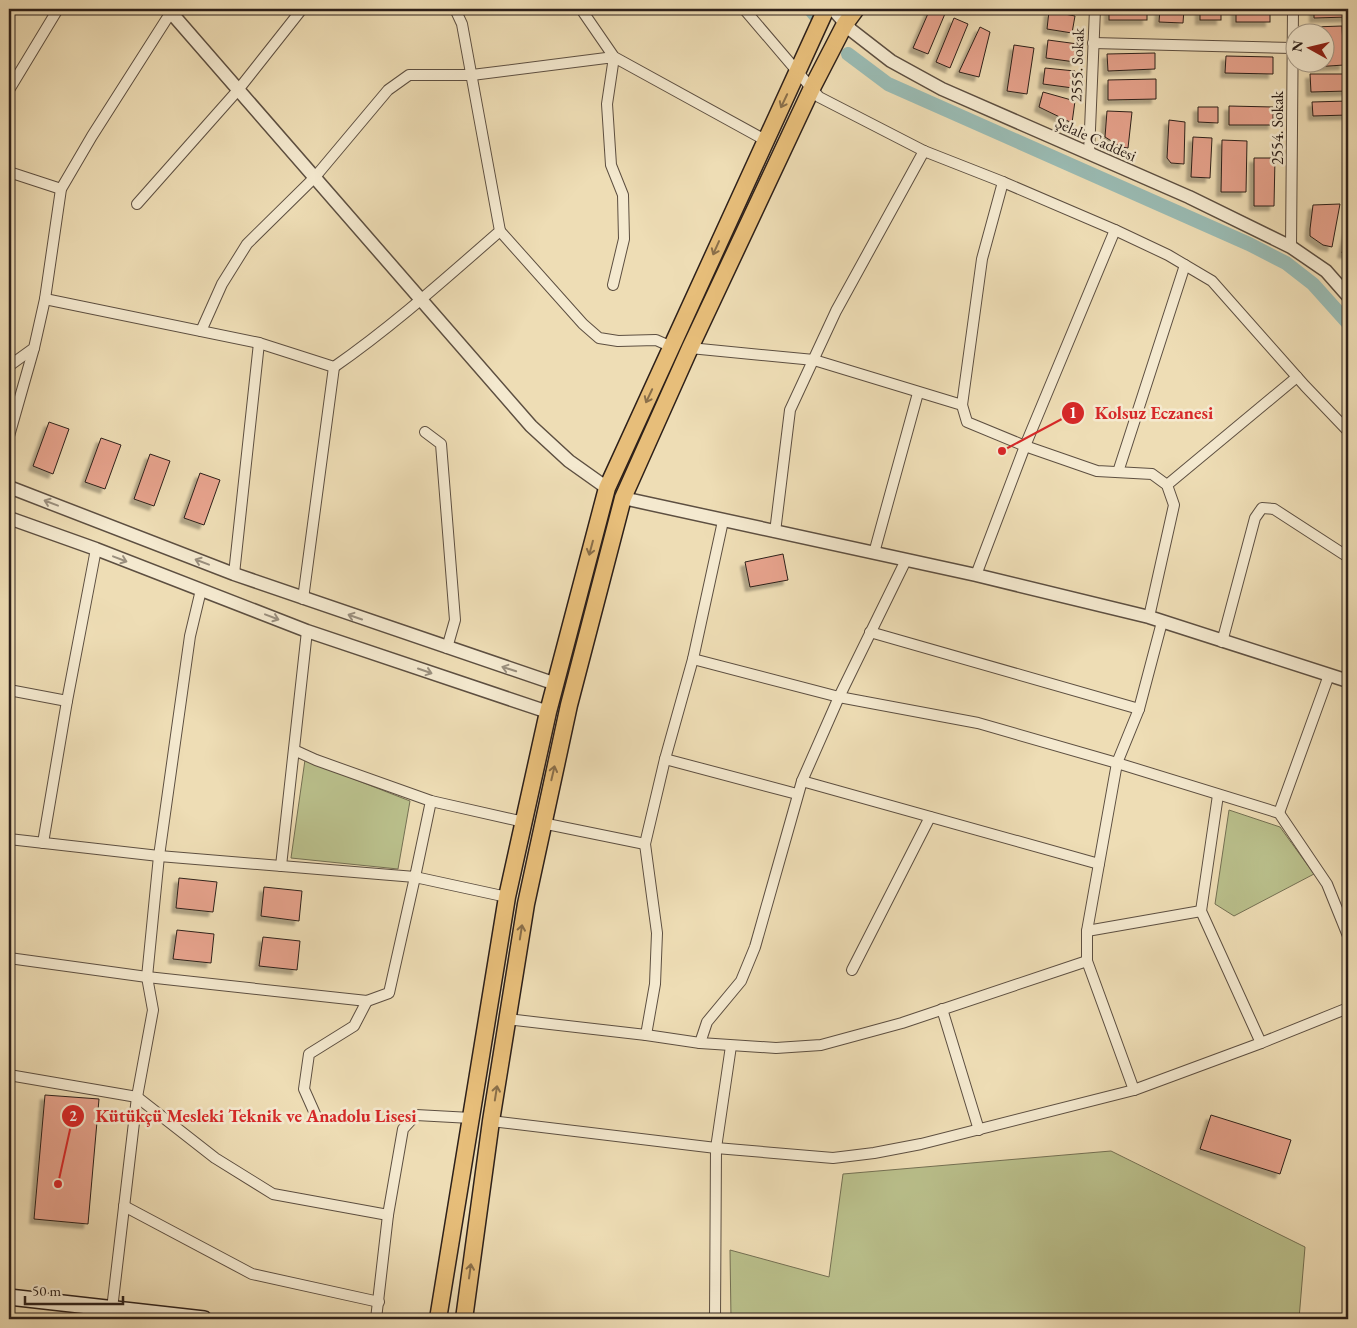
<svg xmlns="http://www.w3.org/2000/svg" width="1357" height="1328" font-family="'EB Garamond',serif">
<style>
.green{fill:#bac08c;stroke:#747053}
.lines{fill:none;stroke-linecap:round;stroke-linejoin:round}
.canal{stroke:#9abbb3;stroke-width:14}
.building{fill:#e7a38d;stroke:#2d201a;filter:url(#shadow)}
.minor-casing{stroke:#5d4f41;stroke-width:12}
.tertiary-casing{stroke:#5d4f41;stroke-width:15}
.secondary-casing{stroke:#2d201a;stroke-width:18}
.primary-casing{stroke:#2d201a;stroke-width:19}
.minor{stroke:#f4e9cf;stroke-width:10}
.tertiary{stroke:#f4e9cf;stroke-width:12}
.secondary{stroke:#f4e9cf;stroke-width:15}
.primary{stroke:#e7be7a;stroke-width:16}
.oneway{stroke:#8a6f4a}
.oneway2{stroke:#9a8f7e}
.labels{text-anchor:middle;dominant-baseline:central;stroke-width:5;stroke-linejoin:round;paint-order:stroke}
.street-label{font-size:16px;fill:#2d201a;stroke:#f4e9cf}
.leader{fill:none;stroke:#d62828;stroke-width:2}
.callout-dot{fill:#d62828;stroke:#f4e9cf;stroke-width:2}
.mark-label{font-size:15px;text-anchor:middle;font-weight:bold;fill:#fff}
.callout-label{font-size:18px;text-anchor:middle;font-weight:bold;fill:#d62828;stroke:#f4e9cf;stroke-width:5;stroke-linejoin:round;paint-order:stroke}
</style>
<defs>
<filter id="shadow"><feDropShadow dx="-4.5" dy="4.5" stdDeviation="1" flood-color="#0004"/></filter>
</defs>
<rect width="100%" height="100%" fill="#eeddb5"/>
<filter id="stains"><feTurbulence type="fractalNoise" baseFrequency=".004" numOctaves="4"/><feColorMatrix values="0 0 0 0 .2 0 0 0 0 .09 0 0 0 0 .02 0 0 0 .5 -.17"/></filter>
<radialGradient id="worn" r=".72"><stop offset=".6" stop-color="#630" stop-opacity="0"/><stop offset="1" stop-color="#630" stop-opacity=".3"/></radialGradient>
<g class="green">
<path d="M305,760L410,801L398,869L291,858Z"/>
<path d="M1229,810L1280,827L1314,874L1234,916L1215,904Z"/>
<path d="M1111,1151L1305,1247L1299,1319H731L730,1250L829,1277L843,1174Z"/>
</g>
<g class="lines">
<g class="canal">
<path d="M810,9L815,15"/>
<path d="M848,54L888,84L1249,244L1286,263L1313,284L1348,323"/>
</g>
</g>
<g class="building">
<path d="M930,9H947L928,54L913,48Z"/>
<rect x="1109" y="9" width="38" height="11"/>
<path d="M1160,9H1184L1183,23L1159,22Z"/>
<rect x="1200" y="9" width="21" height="11"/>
<rect x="1236" y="9" width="34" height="13"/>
<path d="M1314,9H1348V17L1314,18Z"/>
<path d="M1049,11L1075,16L1072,33L1047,29Z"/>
<path d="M954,18L968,24L950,68L936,62Z"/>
<path d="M1342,26L1344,65L1314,67V62H1324V32H1313V27Z"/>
<path d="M980,27L990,32L979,77L959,72Z"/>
<path d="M1048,40L1078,44L1075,62L1046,58Z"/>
<path d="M1014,45L1034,48L1027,94L1007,91Z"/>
<path d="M1155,53V69L1108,71L1107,54Z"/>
<path d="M1226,56L1273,57V74L1225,73Z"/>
<path d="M1045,68L1075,71L1073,88L1043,84Z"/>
<path d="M1310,74H1348V91L1311,92Z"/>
<path d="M1156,79V99L1108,100V80Z"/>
<path d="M1043,92L1075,101L1072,123L1039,107Z"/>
<path d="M1348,101V115L1313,116L1312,102Z"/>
<path d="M1229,106L1273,107V125H1229Z"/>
<path d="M1198,107H1218V123L1198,122Z"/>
<path d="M1107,111L1132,112L1128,148L1121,147L1105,137Z"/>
<path d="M1169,120L1185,122L1184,164L1171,163L1167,158Z"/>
<path d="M1193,137L1212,138L1210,178L1191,177Z"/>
<path d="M1222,140L1247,141L1246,192H1221Z"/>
<path d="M1254,158H1275L1274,206H1254Z"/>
<path d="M1340,204L1332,247L1323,245L1310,236V229L1313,205Z"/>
<path d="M1348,229V254L1342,253Z"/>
<path d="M49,422L69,429L53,474L33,466Z"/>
<path d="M101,438L121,445L105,489L85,482Z"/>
<path d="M150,454L170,461L154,506L134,499Z"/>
<path d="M200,473L220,480L204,525L184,518Z"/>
<path d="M783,554L788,580L750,587L745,562Z"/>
<path d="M179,878L217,882L213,912L176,908Z"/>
<path d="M264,887L302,891L299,921L261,916Z"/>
<path d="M177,930L214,934L211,963L173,959Z"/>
<path d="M263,937L300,941L297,970L259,966Z"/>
<path d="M45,1095L99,1099L88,1224L34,1219Z"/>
<path d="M1211,1115L1291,1140L1280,1174L1200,1149Z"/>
</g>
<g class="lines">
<g class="minor-casing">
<g id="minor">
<path d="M581,9L614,57L765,140"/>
<path d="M744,9L819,97L924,151L1003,182L1115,230L1168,255L1212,281L1305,386L1348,431"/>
<path d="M1093,43L1292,48"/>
<path d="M9,90L58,9"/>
<path d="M1089,153L1095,9"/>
<path d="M9,172L61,189"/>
<path d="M137,204L238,90L302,9"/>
<path d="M500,231L583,324L599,338L618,341L656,340L672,347"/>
<path d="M1291,247L1293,9"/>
<path d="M45,299L259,343L334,367C393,326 446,278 500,231L462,24L455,9"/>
<path d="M201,331L222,284L247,244L315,177L388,90L409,75H472L614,57L607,104L611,165L623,195L624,239L613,285"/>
<path d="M690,348L814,360L962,405L967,422L1025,446L1097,471L1152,474L1167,485L1174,505L1149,617"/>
<path d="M9,366L34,348L45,299L61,189L92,136L173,9"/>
<path d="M962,405L982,259L1003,182"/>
<path d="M425,432L441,444L455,620L447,648"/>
<path d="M9,436L34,348"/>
<path d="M1118,472L1185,265"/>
<path d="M1167,485L1297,377"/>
<path d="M775,532L790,410L836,311L924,151"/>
<path d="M874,553L918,393"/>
<path d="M234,574L259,343"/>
<path d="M976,575L1025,446L1115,230"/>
<path d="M303,599L334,367"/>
<path d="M870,632L1139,709"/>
<path d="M1222,642L1255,518L1262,508L1274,509L1348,557"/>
<path d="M693,659L839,697L978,723L1117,763L1279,813L1327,884L1348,936"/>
<path d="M9,690L67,701"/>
<path d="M294,750L316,760L431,801L524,822"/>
<path d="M665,759L797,794"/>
<path d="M802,781L1099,864"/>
<path d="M1218,795L1201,911L1261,1043"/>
<path d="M1279,813L1329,675"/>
<path d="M542,823L645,844"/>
<path d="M9,839L159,856L415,877L431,801"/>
<path d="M43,843L67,701L96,549"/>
<path d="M281,866L307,631"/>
<path d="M1087,931L1201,911"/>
<path d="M9,958L147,977L367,1001L389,993L415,877L507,897"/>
<path d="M852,970L930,817"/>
<path d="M942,1009L979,1130"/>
<path d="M507,1019L646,1035L700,1043L707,1022L741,981L755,947L802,781L839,697L906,560"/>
<path d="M646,1035L655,984L657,933L645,844L665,759L693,659L723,521"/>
<path d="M700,1043L776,1048L821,1045L902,1023L1087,961"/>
<path d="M9,1075L137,1097L215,1158L273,1194L388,1215"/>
<path d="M1134,1090L1087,961V931L1117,763L1139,709L1162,622"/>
<path d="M316,1116L304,1089L309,1054L354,1026L367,1001"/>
<path d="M491,1121L716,1148L833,1158L874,1153L921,1144L1134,1090L1261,1043L1348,1008"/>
<path d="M124,1206L252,1274L379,1302"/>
<path d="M112,1309L137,1097L153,1010L147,977L159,856L190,636L201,590"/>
<path d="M376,1319L388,1215L403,1129L416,1115L471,1118"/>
<path d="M715,1319L716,1148L731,1046"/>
</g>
</g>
<g class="tertiary-casing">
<g id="tertiary">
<path d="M168,9L531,426L569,461L607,488"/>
<path d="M833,9L851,30L891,61L942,89L1189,197L1291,247L1326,271L1348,296"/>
<path d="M9,487L234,574L556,684"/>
<path d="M623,498L976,575L1149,617L1348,681"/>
<path d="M9,518L96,549L307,631L548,712"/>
</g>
</g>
<g class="secondary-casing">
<path id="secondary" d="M9,1297L204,1319"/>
</g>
<g class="primary-casing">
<g id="primary">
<path d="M438,1319L507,897L548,712L607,488L826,9"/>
<path d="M464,1319L491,1121L526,904L569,705L623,498L690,348L812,88L845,24L856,9"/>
</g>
</g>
<use href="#minor" class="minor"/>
<use href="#tertiary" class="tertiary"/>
<use href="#secondary" class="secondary"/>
<use href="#primary" class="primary"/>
</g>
<defs><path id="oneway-shaft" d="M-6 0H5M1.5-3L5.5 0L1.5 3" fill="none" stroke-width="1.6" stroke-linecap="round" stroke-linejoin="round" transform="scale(1.25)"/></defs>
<g class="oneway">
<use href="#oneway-shaft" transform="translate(784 101) rotate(115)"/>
<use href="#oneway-shaft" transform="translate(716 248) rotate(114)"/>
<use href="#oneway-shaft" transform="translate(649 396) rotate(115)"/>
<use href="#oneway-shaft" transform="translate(591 548) rotate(105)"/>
<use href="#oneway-shaft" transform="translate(553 773) rotate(-77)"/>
<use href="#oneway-shaft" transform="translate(521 932) rotate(-81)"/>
<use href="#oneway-shaft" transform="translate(496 1093) rotate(-81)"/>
<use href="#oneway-shaft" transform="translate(470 1271) rotate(-82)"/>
</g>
<g class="oneway2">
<use href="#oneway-shaft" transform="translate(51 503) rotate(-159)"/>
<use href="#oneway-shaft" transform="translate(120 559) rotate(21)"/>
<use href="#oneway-shaft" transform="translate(202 562) rotate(-159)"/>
<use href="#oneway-shaft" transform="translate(272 617) rotate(21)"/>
<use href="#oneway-shaft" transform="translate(355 617) rotate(-161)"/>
<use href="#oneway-shaft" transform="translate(509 669) rotate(-162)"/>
<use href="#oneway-shaft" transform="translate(425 671) rotate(19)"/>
</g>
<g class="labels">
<g class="street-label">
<text transform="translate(1077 65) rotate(-88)">2555. Sokak</text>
<text transform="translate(1277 128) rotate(-90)">2554. Sokak</text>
<text transform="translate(1096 139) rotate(24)">Şelale Caddesi</text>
</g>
</g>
<path class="leader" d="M1002 451L1073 413M58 1184L73 1116"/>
<g class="callout-dot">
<circle cx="1002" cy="451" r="5"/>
<circle cx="58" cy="1184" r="5"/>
<circle cx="1073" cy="413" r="12"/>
<circle cx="73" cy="1116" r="12"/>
</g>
<g class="mark-label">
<text x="1073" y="418">1</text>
<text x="73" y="1121">2</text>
</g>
<g class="callout-label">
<text x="1154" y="419">Kolsuz Eczanesi</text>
<text x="256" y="1122">Kütükçü Mesleki Teknik ve Anadolu Lisesi</text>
</g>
<rect width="1357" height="1328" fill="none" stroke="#eeddb5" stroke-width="30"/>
<rect x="10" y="10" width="1337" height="1308" fill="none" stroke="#2d201a" stroke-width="2.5"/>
<rect x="15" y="15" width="1327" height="1298" fill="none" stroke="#2d201a"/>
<g transform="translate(1310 48) rotate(278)"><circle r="24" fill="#f4e9cf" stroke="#a49987"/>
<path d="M0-4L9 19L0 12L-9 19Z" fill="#8f2418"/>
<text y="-8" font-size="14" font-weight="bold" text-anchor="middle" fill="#2d201a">N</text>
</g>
<path d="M25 1296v8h98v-8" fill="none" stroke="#2d201a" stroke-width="2.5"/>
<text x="32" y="1296" font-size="15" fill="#2d201a" stroke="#f4e9cf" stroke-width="4" paint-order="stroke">50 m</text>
<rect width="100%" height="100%" filter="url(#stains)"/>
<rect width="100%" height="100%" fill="url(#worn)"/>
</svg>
